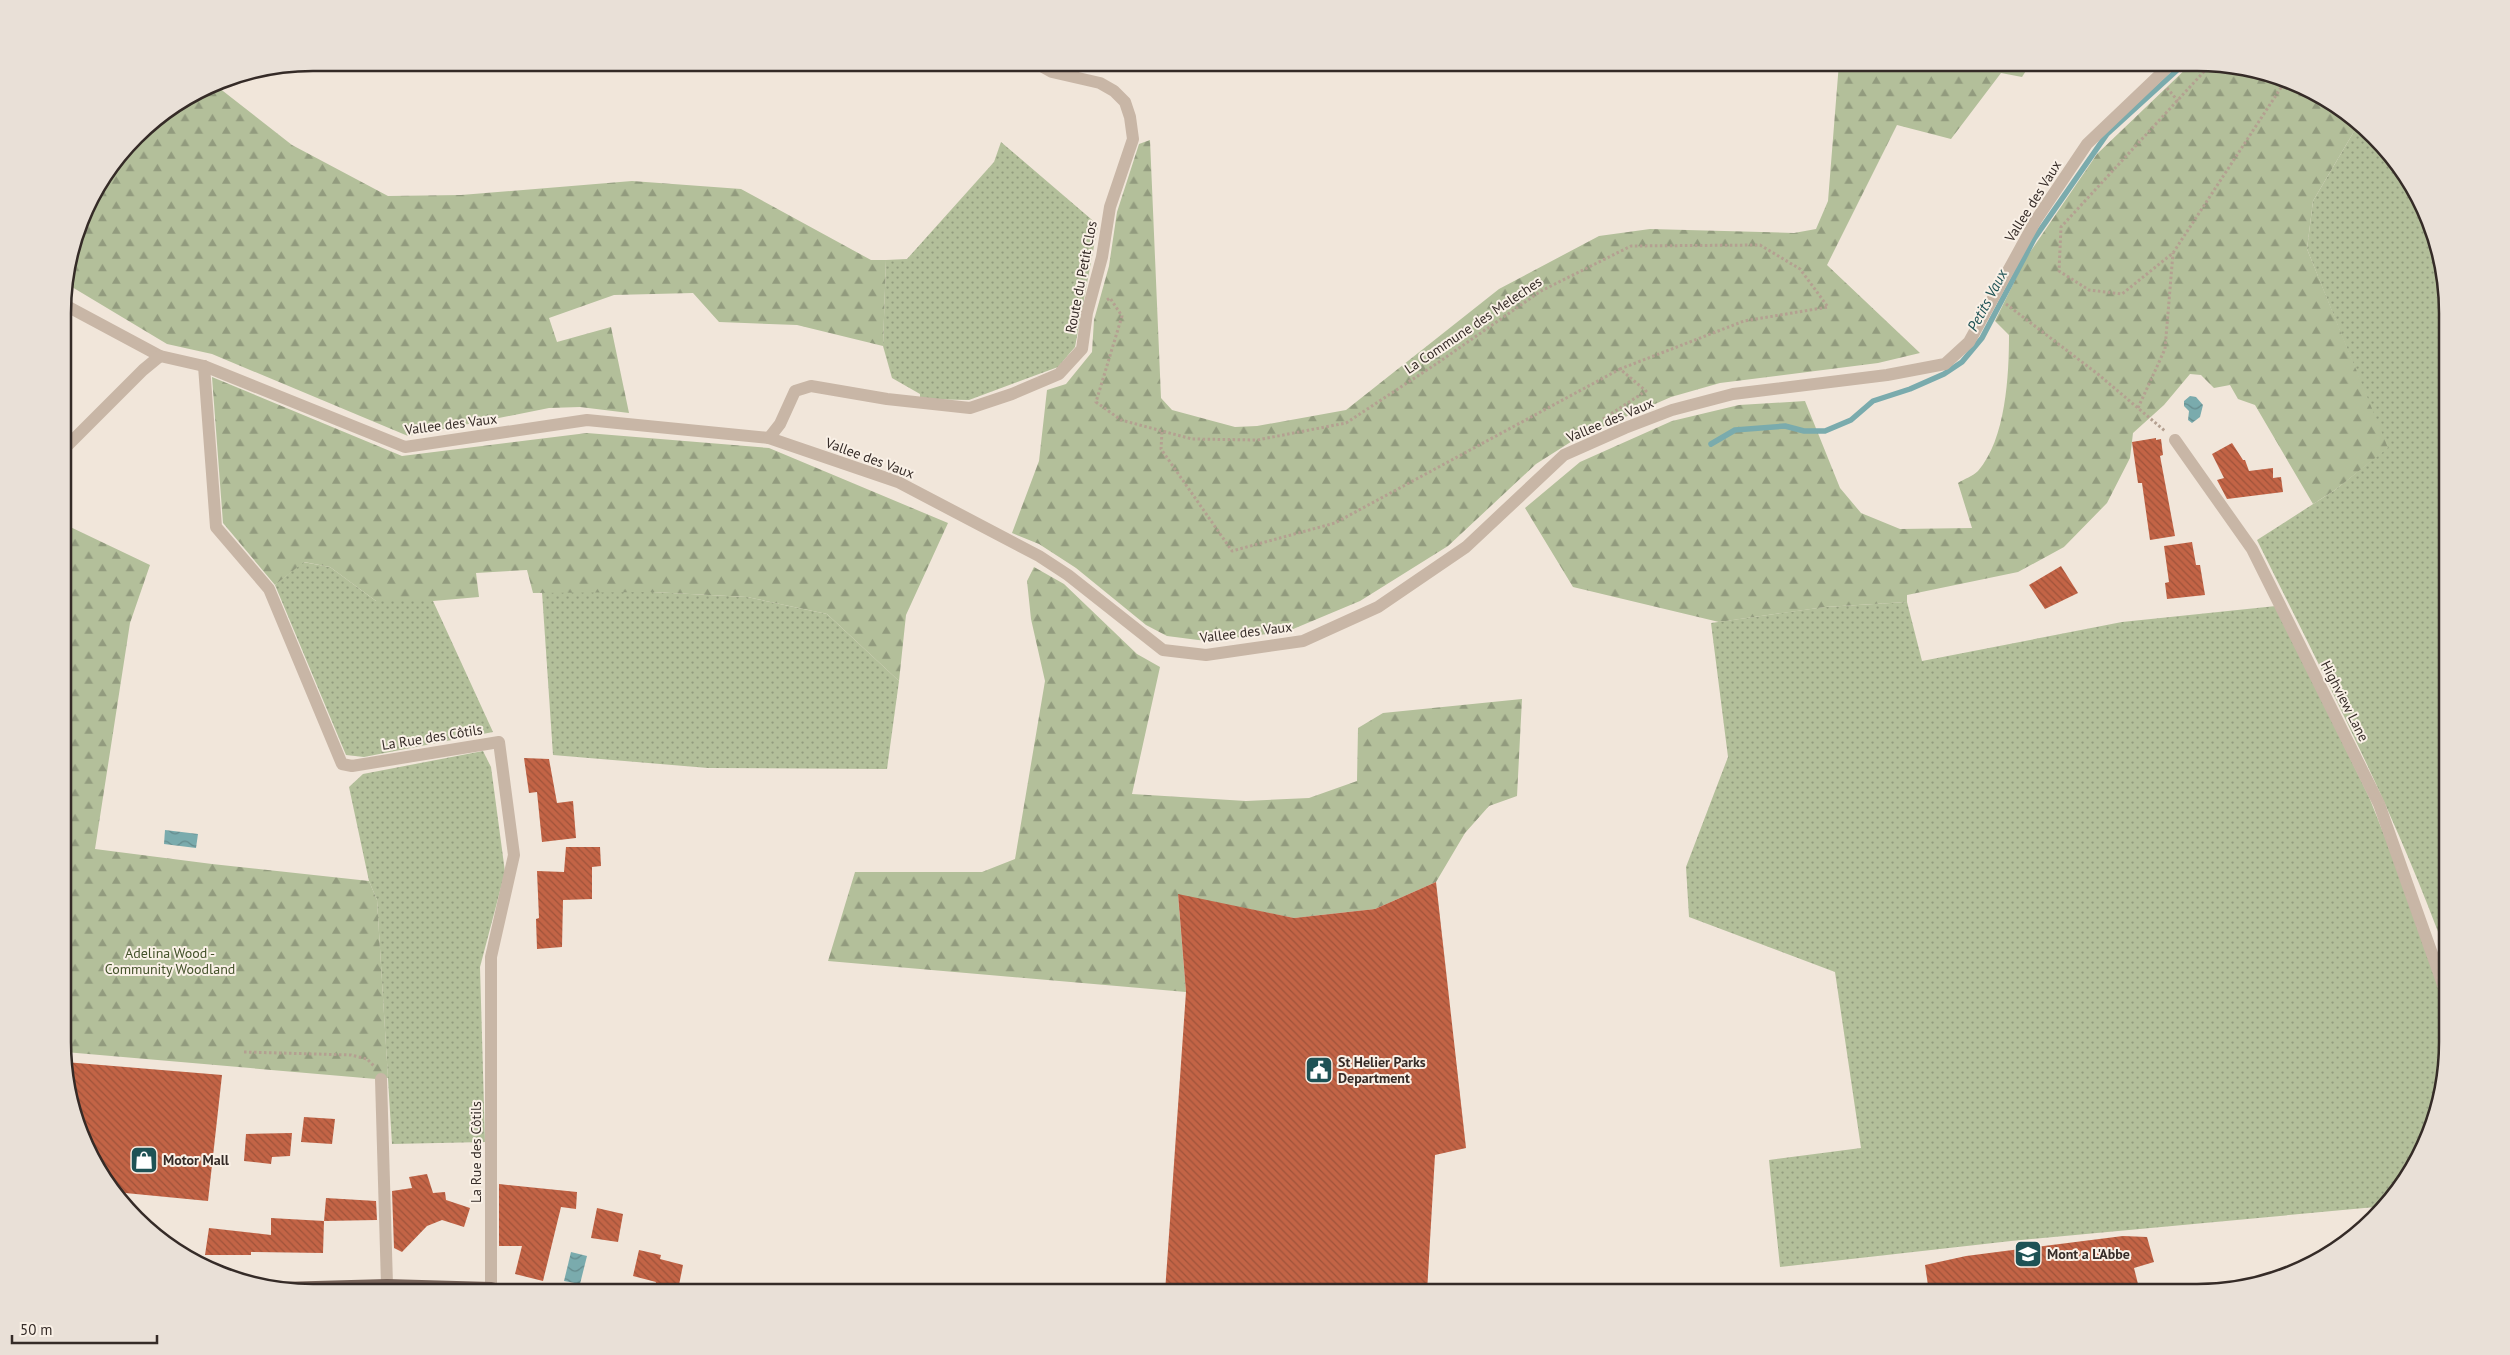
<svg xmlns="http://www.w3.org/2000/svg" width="2510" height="1355" font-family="'PT Sans',sans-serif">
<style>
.grass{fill:url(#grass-dots)}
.forest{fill:url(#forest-firs)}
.water{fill:url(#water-waves)}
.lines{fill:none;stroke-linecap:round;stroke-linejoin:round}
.stream{stroke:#7aabad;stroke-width:5.5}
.building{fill:url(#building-back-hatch)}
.path{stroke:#b4a091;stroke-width:3;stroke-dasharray:2.5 2.5;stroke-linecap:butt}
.minor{stroke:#c8b6a6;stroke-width:12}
.major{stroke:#766258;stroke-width:12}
.labels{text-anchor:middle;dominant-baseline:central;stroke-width:4;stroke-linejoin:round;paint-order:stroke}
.street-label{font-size:14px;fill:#352b27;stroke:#f9f0e6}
.park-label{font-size:14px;fill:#44522b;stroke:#f9f0e6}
.poi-label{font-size:14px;font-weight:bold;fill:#352b27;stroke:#f9f0e6;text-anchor:start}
.water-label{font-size:15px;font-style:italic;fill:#1e5255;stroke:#f9f0e6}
.rim{fill:none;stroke:#352b27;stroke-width:2.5}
</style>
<defs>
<pattern id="grass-dots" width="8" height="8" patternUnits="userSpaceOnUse" patternTransform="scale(1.25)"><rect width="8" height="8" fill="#b3bf9a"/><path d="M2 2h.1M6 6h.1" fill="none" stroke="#929b7e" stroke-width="1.8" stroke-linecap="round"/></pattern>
<pattern id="forest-firs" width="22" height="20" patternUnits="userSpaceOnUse" patternTransform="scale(1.25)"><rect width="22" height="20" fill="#b3bf9a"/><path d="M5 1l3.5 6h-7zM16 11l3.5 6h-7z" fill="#929b7e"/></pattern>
<pattern id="water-waves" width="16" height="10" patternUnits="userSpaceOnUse" patternTransform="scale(1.25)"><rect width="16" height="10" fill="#7aabad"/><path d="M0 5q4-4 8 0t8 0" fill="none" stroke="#658b8d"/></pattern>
<pattern id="building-back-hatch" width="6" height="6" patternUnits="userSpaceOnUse" patternTransform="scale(1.25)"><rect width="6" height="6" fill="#c36446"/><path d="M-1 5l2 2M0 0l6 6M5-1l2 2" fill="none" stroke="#9f533a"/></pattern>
</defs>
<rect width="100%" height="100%" fill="#f1e6da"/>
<g class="grass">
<path d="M2359,123L2405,174L2428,218L2445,281L2447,956C2395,812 2325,677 2257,540L2335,490L2387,448L2307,249L2313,201Z"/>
<path d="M1001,142L1098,225L1075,347L1058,367L969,400L920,399V394L892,378L883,346L886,260L907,259L994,162Z"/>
<path d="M303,562L330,567L376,601H433L493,732L364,757L346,755L275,585Z"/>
<path d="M542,592H652L747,597L827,614L899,681L887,769L708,768L553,755Z"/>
<path d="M1907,602L1922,661L2122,622L2276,606L2369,797L2403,882L2447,1009V1042L2439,1106L2421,1153L2386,1206L2011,1241L1780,1267L1769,1160L1861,1148L1835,972L1689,917L1686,867L1728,757L1711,623L1825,607Z"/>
<path d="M483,751L491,767L505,872L480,967L485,1142L392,1144L377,900L369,881L349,787L363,774Z"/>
</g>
<g class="forest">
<path d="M1839,63H2031L2022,77L2001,73L1951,139L1897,125L1827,265L1920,353L1878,363L1720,383L1671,397L1577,438L1536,464L1448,546L1360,601L1286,632L1206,641L1167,636L1146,625L1076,568L1039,544L1012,533L1039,461L1047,390L1066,384L1092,352L1094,320L1109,266L1117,212L1139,144L1150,140L1161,398L1172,410L1235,427L1257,426L1346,410L1499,289L1599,236L1650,229L1794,233L1816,229L1828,201Z"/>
<path d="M2192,63L2261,71L2308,89L2359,123L2313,201L2307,249L2388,448L2335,490L2313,504L2255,405L2238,399L2230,385L2214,388L2201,375L2190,374L2164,405L2133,433L2130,458L2107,503L2064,547L2018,572L1907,595V602L1825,607L1719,622L1573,587L1525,508L1580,462L1672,421L1739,405L1805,401L1840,488L1861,513L1900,529L1972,528L1958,483C1964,479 1973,476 1978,471C2006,439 2009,375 2009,335L1995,321L2026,258L2097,154Z"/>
<path d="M214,84L292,145L388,196L461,195L632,181L741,189L871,260H886L883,346L797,325L719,322L693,293L614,295L549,318L557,342L611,327L629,413L580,407L549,408L408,436L212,354L167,344L67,284L89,202L148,125Z"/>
<path d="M212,377L402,456L587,433L769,448L948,523L906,615L899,681L827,614L747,597L652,592L533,593L527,570L476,573L479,597L433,601H376L330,567L304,562L275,585L223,523Z"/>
<path d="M64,524L150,565L130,623L95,849L212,864L369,881L377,900L388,1078L376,1079L65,1052Z"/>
<path d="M1034,567L1064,584L1137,654L1160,667L1132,794L1246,801L1309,798L1357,781L1358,728L1383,713L1522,699L1517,796L1489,806L1465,833L1436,882L1375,909L1294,918L1178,895L1186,992L828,961L855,872H982L1015,859L1045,681L1031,619L1027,581Z"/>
</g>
<g class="water">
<path d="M2190,396L2196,397L2203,405L2200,417L2192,423L2188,420L2189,411L2184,406V401Z"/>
<path d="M165,830L198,834L196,848L164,844Z"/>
<path d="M571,1252L587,1256L580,1284L564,1281Z"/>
</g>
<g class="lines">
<path class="stream" d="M1711,444L1735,430L1785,426L1804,431H1825L1851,420L1873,401L1910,389L1944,374L1962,362L1982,338L2034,239L2107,134L2186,62"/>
</g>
<g class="building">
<path d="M2156,438V440L2161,439L2163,455L2160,456L2175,536L2150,540L2142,483H2138L2132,442Z"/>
<path d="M2232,443L2243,460H2245L2249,471L2273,468V478L2281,477L2283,492L2227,499L2217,480L2224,478L2212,454Z"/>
<path d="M2192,542L2196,565H2200L2205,595L2167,599L2165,583L2169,582L2164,546Z"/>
<path d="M2061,566L2078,593L2045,609L2029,585Z"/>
<path d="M524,758L549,759L557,803L573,801L576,838L542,842L537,792L529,793Z"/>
<path d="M566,847H600L601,866L592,867V899L563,900L562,947L537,949L536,919L539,918L537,871L564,872Z"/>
<path d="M1436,882L1466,1148L1435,1155L1427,1292H1165L1186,992L1178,894L1294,918L1375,909Z"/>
<path d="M65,1062L222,1075L208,1201L115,1192L105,1181L82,1137L65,1074Z"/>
<path d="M304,1117L335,1119L332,1144L301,1142Z"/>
<path d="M292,1133L290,1156L272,1157L271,1164L244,1161L246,1134Z"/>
<path d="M427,1174L433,1193L445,1192L446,1200L470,1208L464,1227L442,1220L427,1226L402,1252L394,1248L392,1191L412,1188L409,1177Z"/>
<path d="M499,1184L577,1192L576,1209L561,1207L543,1281L515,1274L522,1246H499Z"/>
<path d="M326,1198L376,1201L377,1220L324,1221Z"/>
<path d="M597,1208L623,1214L618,1242L591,1238Z"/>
<path d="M271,1218L324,1221L323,1253L251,1252V1255H205L209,1228L271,1235Z"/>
<path d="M2123,1236L2147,1237L2154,1262L2134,1268L2140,1292H1929L1925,1265L1966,1256Z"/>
<path d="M639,1250L661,1255L660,1259L683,1265L678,1290L655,1286L656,1282L633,1276Z"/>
</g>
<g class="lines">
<g class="path">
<path d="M2211,64L2061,227L2059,271L2089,290L2122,294L2173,253L2286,80"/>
<path d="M2167,88L2178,101"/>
<path d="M1107,300L1110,298L1122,316L1096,402L1121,420L1192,439L1257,440L1346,423L1439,362L1541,291L1631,246L1760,245L1800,269L1828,307L1744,321L1620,369"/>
<path d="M2006,304L2099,375L2165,431"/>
<path d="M2138,408L2165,349L2173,253"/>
<path d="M1162,432L1161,449L1232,551L1335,523L1620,369L1646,391L1603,419"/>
<path d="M244,1052L351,1055L367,1059L375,1067"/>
</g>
<g class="minor">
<path d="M63,304L160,356L204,366L405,447L587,420L769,438L898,482L1039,556L1068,575L1163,650L1206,655L1303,641L1378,607L1466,547L1564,455L1625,428L1672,410L1733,394L1887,375L1945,364L1969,342L2036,220L2087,144L2173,62"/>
<path d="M204,366L216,527L269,589L342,764L352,766L499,742L514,855L491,957V1288"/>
<path d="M769,438L780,424L795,391L811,386L887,399L970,408L1012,394L1059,374L1082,349L1087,313L1102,257L1110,207L1133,139L1130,117L1125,102L1114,91L1100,83L1052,72L1043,67L1041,62"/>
<path d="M2175,440L2252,549L2379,804L2447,996"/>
<path d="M63,450L143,370L160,356"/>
<path d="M381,1079L387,1285"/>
</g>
<path class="major" d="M280,1288L387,1285L491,1288L508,1292"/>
</g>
<defs>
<g id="civic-square" transform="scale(1.4375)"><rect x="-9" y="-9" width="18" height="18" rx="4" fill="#1e5255" stroke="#f9f0e6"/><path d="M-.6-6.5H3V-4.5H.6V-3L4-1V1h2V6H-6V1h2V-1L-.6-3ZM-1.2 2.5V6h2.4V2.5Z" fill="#fff"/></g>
<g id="shop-square" transform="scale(1.4375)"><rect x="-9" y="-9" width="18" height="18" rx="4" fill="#1e5255" stroke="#f9f0e6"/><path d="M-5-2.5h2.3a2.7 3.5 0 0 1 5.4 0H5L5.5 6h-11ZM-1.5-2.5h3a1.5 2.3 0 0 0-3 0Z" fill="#fff"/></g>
<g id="school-square" transform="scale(1.4375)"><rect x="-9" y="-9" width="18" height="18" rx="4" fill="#1e5255" stroke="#f9f0e6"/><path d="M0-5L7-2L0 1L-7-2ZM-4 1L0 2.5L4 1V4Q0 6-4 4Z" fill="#fff"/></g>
</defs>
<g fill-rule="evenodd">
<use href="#civic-square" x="1319" y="1070"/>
<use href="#shop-square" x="144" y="1160"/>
<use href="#school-square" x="2028" y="1254"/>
</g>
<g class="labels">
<g class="street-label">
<text transform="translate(2033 201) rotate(-58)">Vallee des Vaux</text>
<text transform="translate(1081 277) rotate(-79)">Route du Petit Clos</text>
<text transform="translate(1473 325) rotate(-34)">La Commune des Meleches</text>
<text transform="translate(1610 420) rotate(-23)">Vallee des Vaux</text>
<text transform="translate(451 424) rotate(-7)">Vallee des Vaux</text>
<text transform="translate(870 458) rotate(20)">Vallee des Vaux</text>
<text transform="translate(1246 632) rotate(-7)">Vallee des Vaux</text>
<text transform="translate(2345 701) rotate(63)">Highview Lane</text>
<text transform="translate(432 737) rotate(-9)">La Rue des Côtils</text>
<text transform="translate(476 1152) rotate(-90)">La Rue des Côtils</text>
</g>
<g class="park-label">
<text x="170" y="953">Adelina Wood -<tspan x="170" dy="16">Community Woodland</tspan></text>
</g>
<g class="poi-label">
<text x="1338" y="1062">St Helier Parks<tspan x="1338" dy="16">Department</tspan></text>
<text x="163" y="1160">Motor Mall</text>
<text x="2047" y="1254">Mont a L'Abbe</text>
</g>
<g class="water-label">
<text transform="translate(1987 300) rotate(-62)">Petits Vaux</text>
</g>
</g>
<path d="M0 0H2510V1355H0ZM313 71H2197A242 242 0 0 1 2439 313V1042A242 242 0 0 1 2197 1284H313A242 242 0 0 1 71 1042V313A242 242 0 0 1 313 71Z" fill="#e9e0d7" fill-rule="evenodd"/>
<path class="rim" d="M313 71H2197A242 242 0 0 1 2439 313V1042A242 242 0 0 1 2197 1284H313A242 242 0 0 1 71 1042V313A242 242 0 0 1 313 71Z"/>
<path d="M12 1335v8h145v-8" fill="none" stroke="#352b27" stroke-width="2.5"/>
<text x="20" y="1335" font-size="15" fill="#352b27" stroke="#f9f0e6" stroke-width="4" paint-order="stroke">50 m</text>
</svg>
